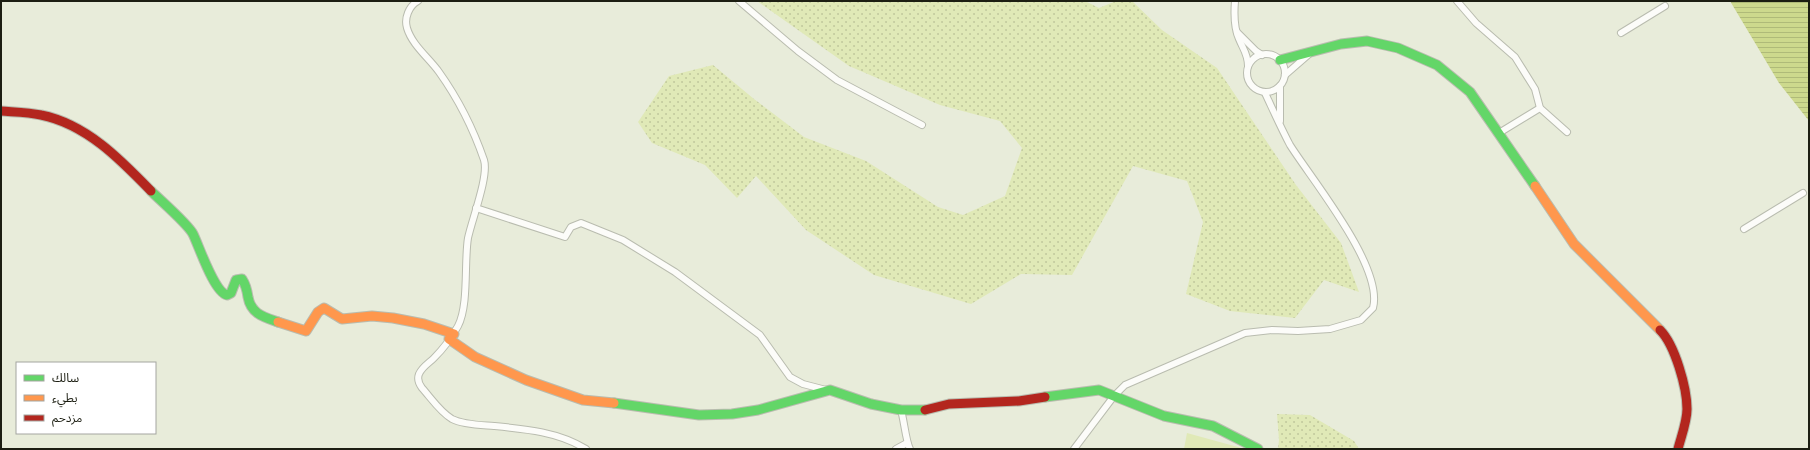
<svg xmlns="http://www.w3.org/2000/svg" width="1810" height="450" font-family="'Roboto Serif','Noto Sans Arabic',serif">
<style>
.grass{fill:url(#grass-dots)}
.park{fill:#e0e9b7}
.water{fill:url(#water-rules)}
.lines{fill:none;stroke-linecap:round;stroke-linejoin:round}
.street-casing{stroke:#b9bcaf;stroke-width:8}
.fast-casing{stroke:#b9bcaf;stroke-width:11}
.slow-casing{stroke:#b9bcaf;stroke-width:11}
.jam-casing{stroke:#b9bcaf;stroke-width:11}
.street{stroke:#fcfcf9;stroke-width:6}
.fast{stroke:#63d668;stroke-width:9}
.slow{stroke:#ff974d;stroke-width:9}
.jam{stroke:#b3261e;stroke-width:9}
</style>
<defs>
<pattern id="grass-dots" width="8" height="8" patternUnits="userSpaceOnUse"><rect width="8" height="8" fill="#e0e9b7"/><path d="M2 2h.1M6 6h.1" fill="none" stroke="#c0c79c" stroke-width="1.8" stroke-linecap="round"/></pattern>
<pattern id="water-rules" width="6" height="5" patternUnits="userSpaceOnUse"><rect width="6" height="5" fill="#cdd98d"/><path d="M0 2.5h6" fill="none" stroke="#afba79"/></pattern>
</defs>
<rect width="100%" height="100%" fill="#e8ecda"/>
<g class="grass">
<path d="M757,1H1085L1099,8L1116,1H1132L1162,30L1217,68L1296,185L1341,243L1359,292L1324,280L1295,318L1230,311L1186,294L1203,222L1187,181L1133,166L1072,275L1021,274L971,304L874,275L806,230L756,176L737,198L705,165L652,143L638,122L669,76L713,65L754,99L804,137L866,161L938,207L963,215L1005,196L1022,148L1000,121L940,105L849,66Z"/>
<path d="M1277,414L1310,415L1354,441L1359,449H1278L1279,440Z"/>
</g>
<path class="park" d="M1187,433L1245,449H1184Z"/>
<path class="water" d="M1730,1H1809V121L1779,83Z"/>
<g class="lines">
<g class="street-casing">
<g id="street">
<path d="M418,1C409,6 404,18 407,28C412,45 429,58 439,72C459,100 473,128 484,160C489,176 472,219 468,238C464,262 469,305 458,326C452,337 443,349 434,358C429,363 422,367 419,374C417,379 419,384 422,388C431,398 440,412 452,419C464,425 482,425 494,426C526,429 559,432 586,449"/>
<path d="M739,1L798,51L837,80L922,125"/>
<path d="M1235,1C1234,13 1234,28 1239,39C1243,49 1248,54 1248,66"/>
<path d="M1457,1L1476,23L1515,57L1535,89L1540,108L1567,132"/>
<path d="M1237,32L1256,51L1262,55"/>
<path d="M1621,33L1665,6"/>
<circle cx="1266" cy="73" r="19"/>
<path d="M1285,75L1308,55"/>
<path d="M1280,121V86"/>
<path d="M1499,133L1540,108"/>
<path d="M476,208L565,237L571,227L581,223L623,240L675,272L760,335L790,377L803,384L826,390"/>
<path d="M1744,229L1803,193"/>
<path d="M901,410C904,420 906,442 910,449"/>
<path d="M896,449L907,443"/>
<path d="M1074,449L1114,396L1125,385L1245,333L1272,330L1298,331L1330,329L1361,320L1373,308C1384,267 1312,180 1290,145C1281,128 1273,110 1265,93"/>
</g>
</g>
<g class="fast-casing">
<g id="fast">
<path d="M1280,60L1341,44L1367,41L1398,48L1437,65L1470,92L1535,186"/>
<path d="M151,191C160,200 188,224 193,234C199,246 214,292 227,295L231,293L236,280L242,279C246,285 247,290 248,297C251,314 264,317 278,322"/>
<path d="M1045,397L1099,390L1164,416L1213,426L1258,449"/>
<path d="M614,403L699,415L732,414L758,410L830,390L871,404L901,410H925"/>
</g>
</g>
<g class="slow-casing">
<g id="slow">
<path d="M1535,186L1574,244L1660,330"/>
<path d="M278,322L306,331L318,312L324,308L342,319L372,316L393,318L424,324L454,334"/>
<path d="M449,339L475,357L526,380L583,400L614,403"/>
</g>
</g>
<g class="jam-casing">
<g id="jam">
<path d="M1,111C14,112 28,112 41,115C86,124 120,159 151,191"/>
<path d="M1660,330C1675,345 1687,388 1687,409C1687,422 1681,437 1678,449"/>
<path d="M925,410L949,404L1019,401L1045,397"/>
</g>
</g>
<use href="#street" class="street"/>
<use href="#fast" class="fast"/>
<use href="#slow" class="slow"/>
<use href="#jam" class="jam"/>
</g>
<rect width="1810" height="450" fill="none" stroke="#1c1e12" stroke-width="4"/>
<rect x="16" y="362" width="140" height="72" fill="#ffffff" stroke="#a4a5a0"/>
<rect x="24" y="375" width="20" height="6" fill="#63d668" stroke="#a4a5a0"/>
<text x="52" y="382" font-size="12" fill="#1c1e12">سالك</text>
<rect x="24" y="395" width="20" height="6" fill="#ff974d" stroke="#a4a5a0"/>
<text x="52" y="402" font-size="12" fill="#1c1e12">بطيء</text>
<rect x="24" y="415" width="20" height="6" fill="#b3261e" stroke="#a4a5a0"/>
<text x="52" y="422" font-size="12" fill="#1c1e12">مزدحم</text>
</svg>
